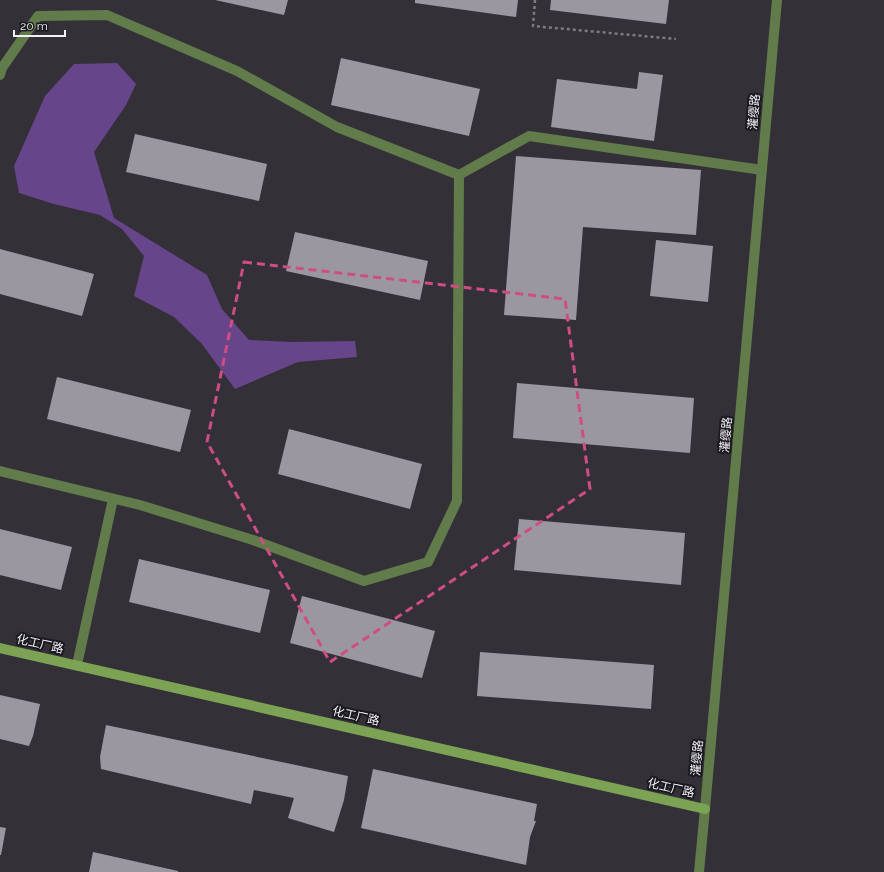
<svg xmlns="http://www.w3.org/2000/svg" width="884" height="872" font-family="Raleway,'Noto Sans SC',sans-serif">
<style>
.water{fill:#66458a}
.building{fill:#9b97a1}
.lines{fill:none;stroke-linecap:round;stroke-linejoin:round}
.path{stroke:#7e7a81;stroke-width:2.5;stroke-dasharray:3 3;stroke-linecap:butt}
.street{stroke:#627b4a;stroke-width:10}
.secondary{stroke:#7ca353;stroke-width:10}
.marked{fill:none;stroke:#ce4e82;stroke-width:3;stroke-dasharray:8 5;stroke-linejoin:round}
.labels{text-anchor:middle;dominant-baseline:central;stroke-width:4;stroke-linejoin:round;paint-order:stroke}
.street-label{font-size:12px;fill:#f3f0f6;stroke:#1a191d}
</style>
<rect width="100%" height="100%" fill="#343038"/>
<path class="water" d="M117,63L136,84L126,105L94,152L114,218L207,275L222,309L249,340L292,342L355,341L357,357L298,362L235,389L202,344L174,317L134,296L144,256L122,229L100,215L54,204L19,193L14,166L45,96L74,64Z"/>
<g class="building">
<path d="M215,0H288L284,15Z"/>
<path d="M415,0H518L516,17L415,3Z"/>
<path d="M551,0H669L666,24L550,10Z"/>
<path d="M341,58L480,89L469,136L331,105Z"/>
<path d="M639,72L663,75L654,141L551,127L557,79L637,89Z"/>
<path d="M135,134L267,164L259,201L126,172Z"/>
<path d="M516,156L701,170L696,235L583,227L576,320L504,315Z"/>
<path d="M295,232L428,261L420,300L286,271Z"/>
<path d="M656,240L713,246L708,302L650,296Z"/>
<path d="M0,249L94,274L82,316L0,294Z"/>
<path d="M57,377L191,410L180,452L47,419Z"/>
<path d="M517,383L694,398L690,453L513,438Z"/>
<path d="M289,429L422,464L410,509L278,474Z"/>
<path d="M519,519L685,533L681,585L514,570Z"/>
<path d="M0,529L72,547L61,590L0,575Z"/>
<path d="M139,559L270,590L260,633L129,602Z"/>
<path d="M302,596L435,631L422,678L290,643Z"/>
<path d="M480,652L654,665L651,709L477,696Z"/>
<path d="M0,695L40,704L33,736L29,746L0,739Z"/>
<path d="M106,725L348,776L344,800L334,832L288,818L294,798L254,790L251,804L101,769L100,757Z"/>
<path d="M373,769L537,804L534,821H536L530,837L526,865L361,828Z"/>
<path d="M0,827L6,828L1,855H0Z"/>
<path d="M93,852L178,871V872H89Z"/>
</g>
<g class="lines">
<path class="path" d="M535,0L533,26L676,39"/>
<g class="street">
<path d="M0,75L2,68L38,16L107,15L237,71L337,127L459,175"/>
<path d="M459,175L529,136L762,170"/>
<path d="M0,471L140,505L253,540L364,581L428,562L457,501L459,175"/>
<path d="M77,665L113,499"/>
<path d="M699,872L705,809L777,0"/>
</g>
<path class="secondary" d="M0,648L705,809"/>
</g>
<path class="marked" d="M244,262L565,299L590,489L330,662L207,442Z"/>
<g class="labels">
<g class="street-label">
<text transform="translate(754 112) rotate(-85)">灌缨路</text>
<text transform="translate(726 435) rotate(-85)">灌缨路</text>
<text transform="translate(40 644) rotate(13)">化工厂路</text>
<text transform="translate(356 716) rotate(13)">化工厂路</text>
<text transform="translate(697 758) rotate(-85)">灌缨路</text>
<text transform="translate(671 788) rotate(13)">化工厂路</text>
</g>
</g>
<path d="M14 30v6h51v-6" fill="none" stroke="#f3f0f6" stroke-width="2"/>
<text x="20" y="30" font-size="12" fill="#f3f0f6" stroke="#1a191d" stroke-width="3" paint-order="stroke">20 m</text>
</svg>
